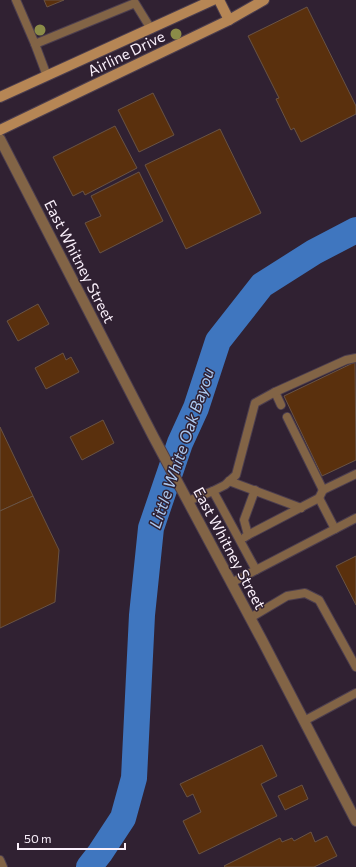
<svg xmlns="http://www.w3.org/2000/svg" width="356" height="867" font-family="Commissioner,sans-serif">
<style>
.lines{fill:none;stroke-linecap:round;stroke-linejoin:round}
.river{stroke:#3f76bf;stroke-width:26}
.building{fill:#5a300d;stroke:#695344}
.service-casing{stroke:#4c3e4e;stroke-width:10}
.tertiary-casing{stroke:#4c3e4e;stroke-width:12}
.secondary-casing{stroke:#4c3e4e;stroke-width:12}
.service{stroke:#826446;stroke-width:8}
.tertiary{stroke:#826446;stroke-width:10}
.secondary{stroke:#b68655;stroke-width:10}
.tree{fill:#8b8c48}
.labels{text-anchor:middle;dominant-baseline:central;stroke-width:3;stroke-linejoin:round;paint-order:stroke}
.street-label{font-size:15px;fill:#fbf1fc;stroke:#302132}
.water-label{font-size:16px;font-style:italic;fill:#acc9f0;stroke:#302132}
</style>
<rect width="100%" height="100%" fill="#302132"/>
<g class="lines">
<path class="river" d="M89,867L100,853L123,818L134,778L142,615L151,528L180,443L196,408L218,341L262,285L314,252L356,230"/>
</g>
<g class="building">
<path d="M44,0H64L47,7Z"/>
<path d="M307,7L356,106V114L301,142L294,128L291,130L276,99L279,98L248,36Z"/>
<path d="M153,93L174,135L139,152L118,110Z"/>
<path d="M115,126L137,168L85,195L83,191L73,196L53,157Z"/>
<path d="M220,129L261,213L186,249L145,165Z"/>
<path d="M139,172L163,221L100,253L85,223L101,216L91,196Z"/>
<path d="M38,304L49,324L18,341L7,321Z"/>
<path d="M63,353L66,360L71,357L79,372L46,389L35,368Z"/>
<path d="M355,362L356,460L322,476L284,396Z"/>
<path d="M103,420L114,443L82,460L70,437Z"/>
<path d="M0,427L33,496L0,511Z"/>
<path d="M33,496L59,550L55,602L0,628V511Z"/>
<path d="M356,556V605L336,566Z"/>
<path d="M262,745L277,776L261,784L277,816L199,854L183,821L201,812L193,794L187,797L180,784Z"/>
<path d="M302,785L308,799L285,810L278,796Z"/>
<path d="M311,832L315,842L327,836L337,856L314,867H225L224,866L280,838L282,842L292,838L294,841Z"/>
</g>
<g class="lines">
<g class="service-casing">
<g id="service">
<path d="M16,0L35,44"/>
<path d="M47,76L35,44L135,3L151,29"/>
<path d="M275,392L281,405"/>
<path d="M287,417L323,490"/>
<path d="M229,481L301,508"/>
<path d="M213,491L256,570"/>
<path d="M319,498L335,529"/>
<path d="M188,501L213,491L225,485L236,475L255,403L275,392L346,360L356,358"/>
<path d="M248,535L319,498L323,490L356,474"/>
<path d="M245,537L248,535L244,520L255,490"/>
<path d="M231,583L356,518"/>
<path d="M250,618L287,596L305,593L319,600L356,667"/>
<path d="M304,721L356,693"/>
<path d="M0,860L3,867"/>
</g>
</g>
<g class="tertiary-casing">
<path id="tertiary" d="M0,139L153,436L262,640L356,821"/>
</g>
<g class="secondary-casing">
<g id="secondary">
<path d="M219,0L229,20"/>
<path d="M0,97L213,0"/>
<path d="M0,130L229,20L264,0"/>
</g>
</g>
<use href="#service" class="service"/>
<use href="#tertiary" class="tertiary"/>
<use href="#secondary" class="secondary"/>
</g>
<g class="tree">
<circle cx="40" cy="30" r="5.5"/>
<circle cx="176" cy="34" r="5.5"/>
</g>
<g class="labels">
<g class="street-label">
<text transform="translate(126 53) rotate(-26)">Airline Drive</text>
<text transform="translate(80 261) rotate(63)">East Whitney Street</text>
<text transform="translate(230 548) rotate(62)">East Whitney Street</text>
</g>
<g class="water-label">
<text transform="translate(181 448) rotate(-71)">Little White Oak Bayou</text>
</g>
</g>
<path d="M18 843v6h107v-6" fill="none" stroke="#fbf1fc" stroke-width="2"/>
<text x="24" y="843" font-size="12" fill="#fbf1fc" stroke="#302132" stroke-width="3" paint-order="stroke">50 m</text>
</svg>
